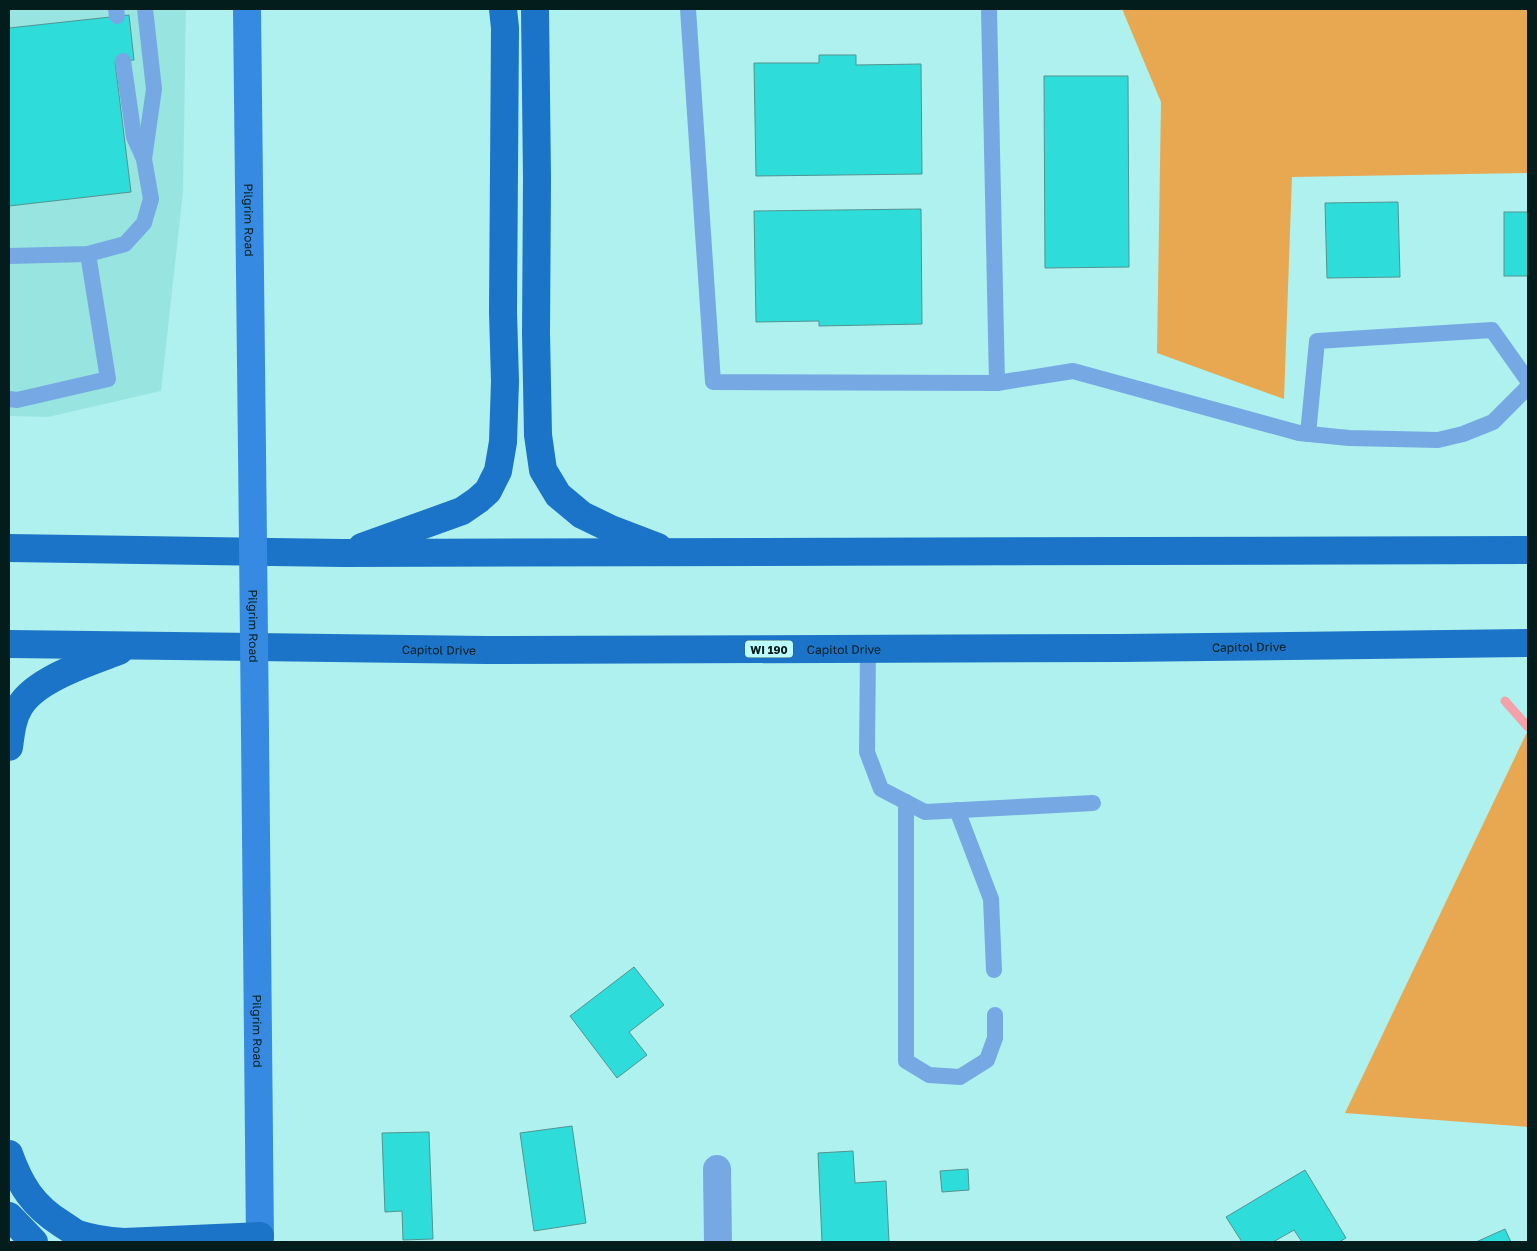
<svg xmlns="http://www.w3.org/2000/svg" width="1537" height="1251" font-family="'Golos Text',sans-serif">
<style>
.built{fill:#98e4e1}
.green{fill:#e8a851}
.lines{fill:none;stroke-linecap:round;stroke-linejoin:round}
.stream{stroke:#f5a1aa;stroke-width:9}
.building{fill:#2eddd9;stroke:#539391}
.service{stroke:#76a9e4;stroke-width:16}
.minor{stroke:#76a9e4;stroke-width:28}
.secondary{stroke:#378ae1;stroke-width:28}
.primary{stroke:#1c74c8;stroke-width:28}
.secondary-bridge{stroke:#378ae1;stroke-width:28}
.labels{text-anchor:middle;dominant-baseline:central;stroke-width:4.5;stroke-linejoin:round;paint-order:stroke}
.shield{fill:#bcfffc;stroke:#3a615f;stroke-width:1}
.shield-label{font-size:11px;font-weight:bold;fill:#021d1c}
.street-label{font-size:12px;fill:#021d1c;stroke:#bcfffc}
</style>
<rect width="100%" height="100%" fill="#aff1ee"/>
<path class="built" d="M9,9H186L183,192L161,391L48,417L9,416Z"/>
<g class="green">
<path d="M1122,9H1528V173L1292,177L1284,399L1157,353L1161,102Z"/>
<path d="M1528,730V1127L1345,1113Z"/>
</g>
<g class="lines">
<path class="stream" d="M1505,701L1528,727"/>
</g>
<g class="building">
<path d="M129,15L134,60L115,62L131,192L9,206V28Z"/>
<path d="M819,55H856V65L921,64L922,174L756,176L754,63H819Z"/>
<path d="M1044,76H1128L1129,267L1045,268Z"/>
<path d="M1398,202L1400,277L1327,278L1325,203Z"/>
<path d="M921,209L922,324L819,326V321L756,322L754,211Z"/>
<rect x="1504" y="212" width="24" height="64"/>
<path d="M634,967L664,1005L629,1032L647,1055L617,1078L570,1016Z"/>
<path d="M572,1126L586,1223L534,1231L520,1133Z"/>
<path d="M429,1132L433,1239L403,1240L402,1211L385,1212L382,1133Z"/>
<path d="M853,1151L855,1183L886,1181L889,1242H822L818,1153Z"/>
<path d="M968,1169L969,1190L942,1192L940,1171Z"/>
<path d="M1305,1170L1346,1238L1339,1242H1302L1294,1230L1273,1242H1242L1226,1217Z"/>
<path d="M1505,1229L1511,1242H1476Z"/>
</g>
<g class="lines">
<g class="service">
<path d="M116,9L117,16"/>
<path d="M688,9L713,382L997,383L1073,371L1299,433L1349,438L1438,440L1463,434L1493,422L1528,387"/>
<path d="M989,9L997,383"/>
<path d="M123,61L134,137L144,159"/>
<path d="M9,256L88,254L125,244L144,223L151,199L144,159L154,89L145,9"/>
<path d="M9,399L17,400L108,379L88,254"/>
<path d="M1308,434L1317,341L1492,330L1528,381"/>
<path d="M868,649L867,752L881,789L925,812L1093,803"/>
<path d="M906,802V1061L929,1075L960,1077L987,1060L995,1038V1015"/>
<path d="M957,810L991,899L994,970"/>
</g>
<path class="minor" d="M717,1169L718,1242"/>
<g class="secondary">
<path id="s1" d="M247,9L252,451"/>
<path id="s2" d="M255,733L260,1242"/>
</g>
<g class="primary">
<path d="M535,9L537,179L536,333L538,435L543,470L558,495L582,515L611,529L658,547"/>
<path d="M362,547L462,511L478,500L488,491L498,471L503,442L505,381L503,312L505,28L503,9"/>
<path d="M9,548L343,553L1528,550"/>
<path id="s3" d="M9,644L486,650L1122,648L1528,643"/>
<path d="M9,747C11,733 12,719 20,706C36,679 90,662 119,651"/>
<path d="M9,1154C20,1185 33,1206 62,1224C67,1227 73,1232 78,1234C93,1239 109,1241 124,1242L260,1236"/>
<path d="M9,1216L34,1242"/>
</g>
<path class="secondary-bridge" id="s4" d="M252,451L255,733"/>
</g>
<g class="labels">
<rect class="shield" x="745" y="640.5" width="48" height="17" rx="4"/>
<g class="shield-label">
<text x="769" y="649">WI 190</text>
</g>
<g class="street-label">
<text stroke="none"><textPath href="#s1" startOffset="211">Pilgrim Road</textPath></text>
<text stroke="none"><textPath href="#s4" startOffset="175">Pilgrim Road</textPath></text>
<text stroke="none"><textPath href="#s3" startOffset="1240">Capitol Drive</textPath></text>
<text stroke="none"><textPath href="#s3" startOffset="430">Capitol Drive</textPath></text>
<text stroke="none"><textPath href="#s3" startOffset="835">Capitol Drive</textPath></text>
<text stroke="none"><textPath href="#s2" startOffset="298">Pilgrim Road</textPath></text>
</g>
</g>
<rect width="1537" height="1251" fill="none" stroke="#021d1c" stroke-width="20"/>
</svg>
